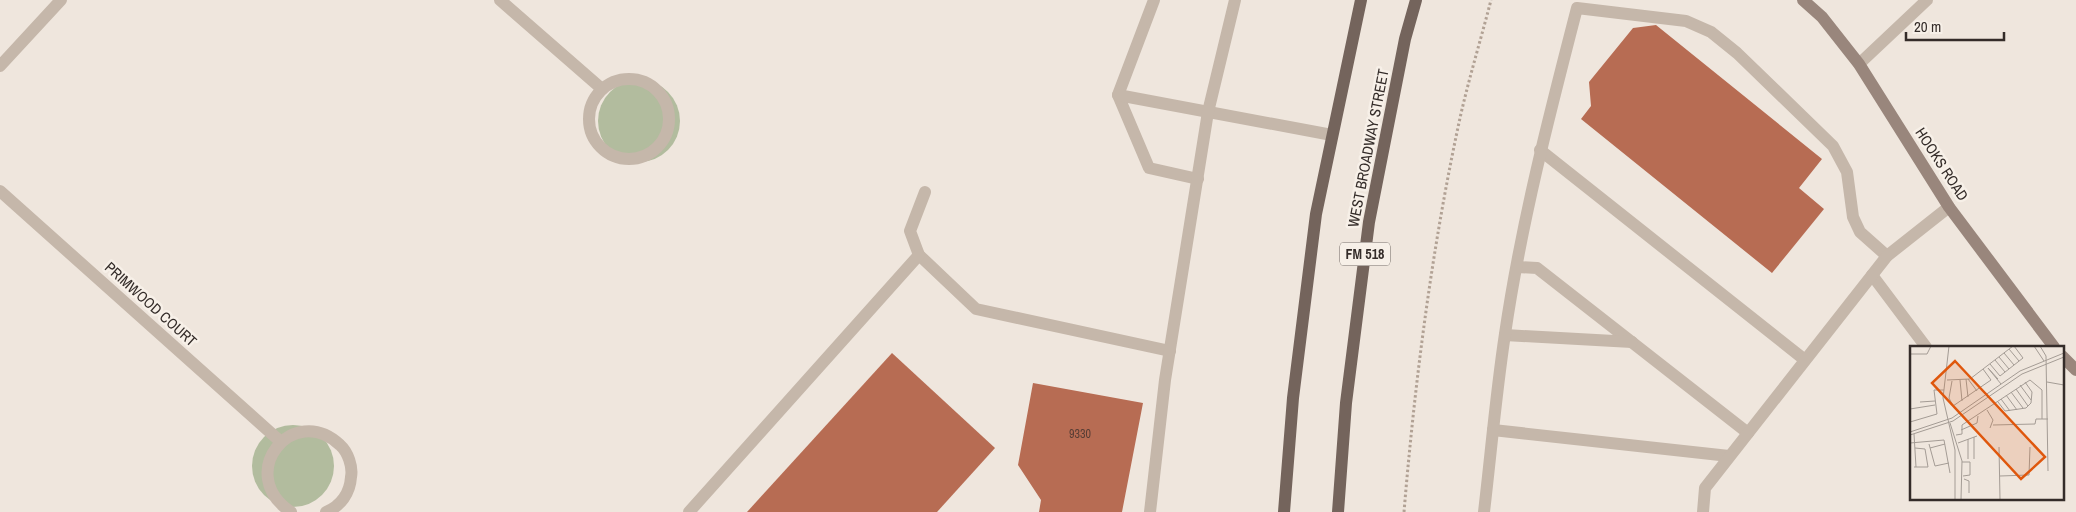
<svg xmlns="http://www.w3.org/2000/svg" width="2076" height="512" font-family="'Archivo Narrow',sans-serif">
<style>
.green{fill:#b2bc9e}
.building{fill:#b76c53}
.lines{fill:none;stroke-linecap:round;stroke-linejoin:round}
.path{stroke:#b1a194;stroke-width:3;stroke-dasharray:2.5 2.5;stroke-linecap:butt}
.lane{stroke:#c5b7aa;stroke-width:12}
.street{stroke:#c5b7aa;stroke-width:12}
.secondary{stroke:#99867c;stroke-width:12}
.primary{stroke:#74645c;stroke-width:12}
.labels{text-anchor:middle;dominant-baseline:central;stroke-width:5;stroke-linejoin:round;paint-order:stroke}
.number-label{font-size:12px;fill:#553c34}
.shield{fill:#f7f0e8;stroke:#6e6762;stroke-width:1}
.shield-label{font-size:14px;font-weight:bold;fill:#342c29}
.street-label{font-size:15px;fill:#342c29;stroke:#f7f0e8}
.inset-road{fill:none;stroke:#a49c95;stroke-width:1}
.view{fill:#df570d;fill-opacity:0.15;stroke:#df570d;stroke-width:2.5}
.inset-edge{fill:none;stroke:#342c29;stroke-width:2.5}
</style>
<rect width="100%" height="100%" fill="#efe6dd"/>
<g class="green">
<circle cx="639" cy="121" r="41"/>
<circle cx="293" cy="466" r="41"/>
</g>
<g class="building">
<path d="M1656,25L1822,159L1799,188L1824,209L1772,273L1581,119L1591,106L1589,82L1633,28Z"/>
<path d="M892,353L995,448L937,512H747Z"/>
<path d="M1033,383L1143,403L1122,512H1039L1041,500L1018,465Z"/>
</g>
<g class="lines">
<path class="path" d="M1404,512C1415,380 1432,247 1460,118C1469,78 1481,39 1491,0"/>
<g class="lane">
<path d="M1154,0L1118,95L1149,168L1198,179"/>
<path d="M1859,64L1927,0"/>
<path d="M1118,95L1332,135"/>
<path d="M1540,150L1805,360"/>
<path d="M925,192L910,231L919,255L976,309L1170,351"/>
<path d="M1517,267L1537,268L1748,433"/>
<path d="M1872,275L1926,347"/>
<path d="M1505,335L1632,342"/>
<path d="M1493,430L1729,456"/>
<path d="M689,512L919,255"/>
<path d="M1150,512L1165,380L1208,112L1235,0"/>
<path d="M1484,512C1491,453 1496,393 1505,334C1521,224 1549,116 1577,8L1686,21L1711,32L1737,53L1833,146L1847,172L1853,217L1860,232L1887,256"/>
<path d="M1703,512L1705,488L1887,256L1949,207"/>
</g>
<g class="street">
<path d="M500,0L602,89"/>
<path d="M0,66L61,0"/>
<circle cx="629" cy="119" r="40"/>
<path d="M0,191L281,442"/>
<path d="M291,512C234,474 293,401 340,445C348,452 353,467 351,477C350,493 341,506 326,512"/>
</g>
<g class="secondary">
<path d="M1803,0L1822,17L1859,64L1949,207L2054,347"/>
<path d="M2062,356L2076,370"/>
</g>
<g class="primary">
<path d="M1284,512L1293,398L1316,214L1361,0"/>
<path d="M1338,512L1346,403L1369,222L1405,39L1416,0"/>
</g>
</g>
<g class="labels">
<g class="number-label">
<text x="1080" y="434">9330</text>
</g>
<rect class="shield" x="1340" y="242.5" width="50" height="23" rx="4"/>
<g class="shield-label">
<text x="1365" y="254">FM 518</text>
</g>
<g class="street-label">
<text transform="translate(1368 148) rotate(-79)">WEST BROADWAY STREET</text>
<text transform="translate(1942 164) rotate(57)">HOOKS ROAD</text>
<text transform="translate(151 304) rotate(42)">PRIMWOOD COURT</text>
</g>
</g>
<g transform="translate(1910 346)">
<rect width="154" height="154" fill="#efe6dd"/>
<path class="inset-road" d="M39,0L33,52L45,104V153M124,0L134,15M130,0L136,10L138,125M99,3L109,15M94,7L104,19M0,8H17L21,0M89,11L99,23M85,14L95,26M80,18L90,30L113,12L104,0M56,33L58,51M58,33L67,45M88,33L78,22L91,38M37,34L60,33L103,0M50,34L52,55M42,35L39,52L43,60L81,34L73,23M137,36L154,39M110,39L121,54M106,43L118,60M101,46L113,62M96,49L107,64M91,53L100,65M10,56L25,55M88,56L95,65L116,62L121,57L122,46L115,36M0,63L25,59M77,64L83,74L80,82M0,76L27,68L24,44H34M40,77L52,115L51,153M83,79L125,78L126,73H138M51,84L67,77L68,70M0,86L42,72L110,25L154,7M4,88L6,121M0,89L43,75L112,28L154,11M46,89L52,88V79L120,34L132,44V73M64,91V113M58,93V113M0,97L34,94L40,127M48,97L67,90M19,98L25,120L39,117M89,101L90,153M20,102L35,98M52,116H60V129L53,130M4,121H18L15,103L5,102M90,130L119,129L120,101M54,133L59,135V147"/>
<path class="view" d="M45,15L135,111L111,133L22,37Z"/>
<rect width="154" height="154" class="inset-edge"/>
</g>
<path d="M1906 32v8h98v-8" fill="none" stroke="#342c29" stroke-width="2.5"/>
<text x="1914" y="32" font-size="15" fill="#342c29" stroke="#f7f0e8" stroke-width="4" paint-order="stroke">20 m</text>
</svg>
